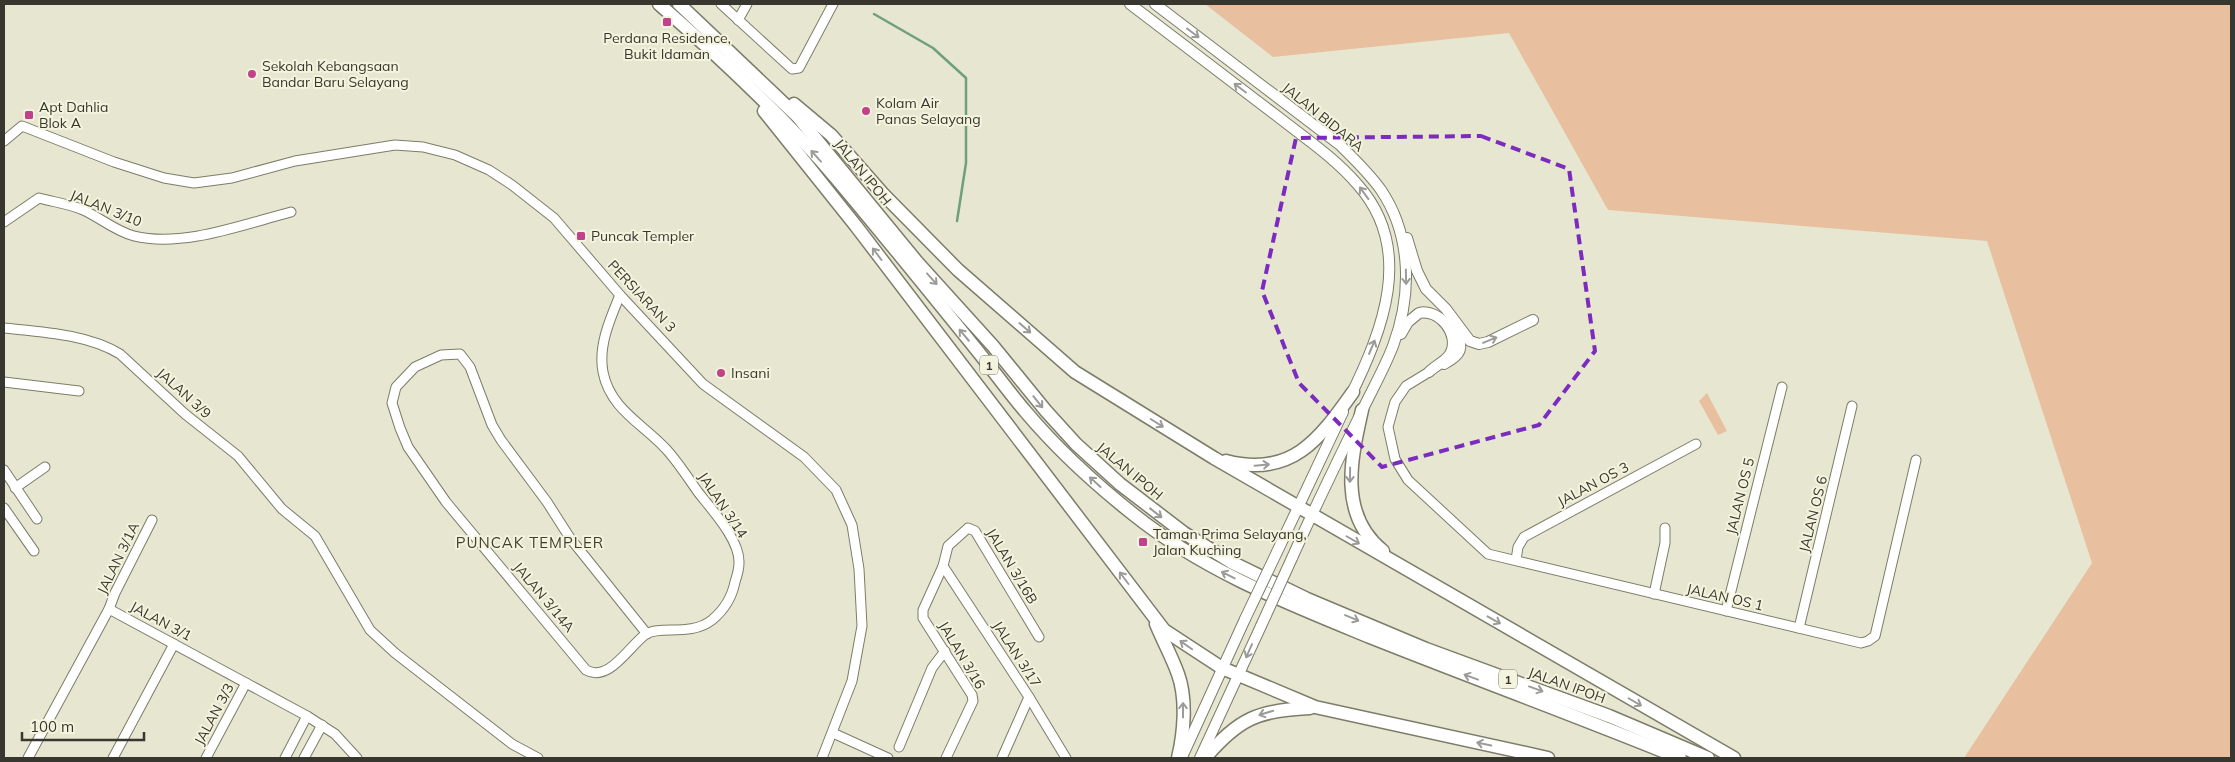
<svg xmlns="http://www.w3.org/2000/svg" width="2235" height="762" font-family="Mulish,sans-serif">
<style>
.green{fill:#e8bf9f}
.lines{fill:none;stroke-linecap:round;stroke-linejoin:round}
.stream{stroke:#6f9f7c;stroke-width:2.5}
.minor-casing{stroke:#7d7c69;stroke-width:11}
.major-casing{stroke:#7d7c69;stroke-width:12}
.highway-casing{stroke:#7d7c69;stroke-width:15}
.minor{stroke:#fff;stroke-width:9}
.major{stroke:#fff;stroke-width:10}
.highway{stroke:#fff;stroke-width:12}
.major-bridge-casing{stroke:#7d7c69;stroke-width:12;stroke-linecap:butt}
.major-bridge{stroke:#fff;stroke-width:10}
.oneway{stroke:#9b9b97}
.marked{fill:none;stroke:#7b2cbf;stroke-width:4;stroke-dasharray:10 6;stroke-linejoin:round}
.poi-dot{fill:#c1418b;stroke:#f4f4de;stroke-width:2}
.labels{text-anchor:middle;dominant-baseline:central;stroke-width:4;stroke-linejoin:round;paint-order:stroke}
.shield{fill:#f4f4de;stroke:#707064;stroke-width:1}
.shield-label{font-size:12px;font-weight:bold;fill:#37372f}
.poi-label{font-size:14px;fill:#37372f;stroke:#f4f4de;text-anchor:start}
.street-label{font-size:14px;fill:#37372f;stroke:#f4f4de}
.neighbourhood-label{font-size:15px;letter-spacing:1px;fill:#403f2e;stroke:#f4f4de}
</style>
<rect width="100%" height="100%" fill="#e7e7d1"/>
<g class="green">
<path d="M1205,4H2231V758H1964L2092,563L1987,241L1608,210L1509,33L1273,57Z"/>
<path d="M1707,393L1727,431L1718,435L1699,401Z"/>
</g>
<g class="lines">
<path class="stream" d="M874,14L933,48L966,78V163L957,221"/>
<g class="minor-casing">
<g id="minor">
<path d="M721,4L792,69L799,68L833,4"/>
<path d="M738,20L747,4"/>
<path d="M4,141L22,126L114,162L164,178L194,183L232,178L295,161L395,145L423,147L455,155L489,170L512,185L554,218L620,295L703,384L804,457L836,490L852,525L859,569L862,626L852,681L822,758"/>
<path d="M4,222L39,198C53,202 70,204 83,210C101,218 115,231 134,236C183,248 244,224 291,212"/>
<path d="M620,295C610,319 598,346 603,372C610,409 643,424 666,449C678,462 688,478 698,492C712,510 740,540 739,563C739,569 737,576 735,582C732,597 724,610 712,620C690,637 661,625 646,634C629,646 609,683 586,670L446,502L408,447L400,428L392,403L396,387L415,367L441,355L460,354L470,367L492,425L501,440L547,502L570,538L647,634"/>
<path d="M4,328C42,332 87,334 120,354L185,414L238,456L282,509L315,536L370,630L395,653L512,744L538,758"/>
<path d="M1429,372L1406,386L1395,402L1388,427L1395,459L1408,480L1488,554L1861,643L1868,641L1875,636L1916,460"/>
<path d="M4,382L79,391"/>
<path d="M4,470L37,519"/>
<path d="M15,488L45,467"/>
<path d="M4,508L34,551"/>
<path d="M1516,560L1518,547L1524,537L1696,444"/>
<path d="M943,566L1029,697L1066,758"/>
<path d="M1654,594L1665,543V528"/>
<path d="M109,609L307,716L335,734L357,758"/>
<path d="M1726,611L1782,387"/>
<path d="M1799,628L1852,406"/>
<path d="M833,733L888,758"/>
<path d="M899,747L932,668L945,651"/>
<path d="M28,758L109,609L115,593L152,520"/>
<path d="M113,758L174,644"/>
<path d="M206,758L246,683"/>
<path d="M285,758L307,716"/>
<path d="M304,758L322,725"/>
<path d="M946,758L973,701L972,695L923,618V610L943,566L948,546L968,528L975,531L1039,637"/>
<path d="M1002,758L1029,697"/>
</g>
</g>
<g class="major-casing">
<g id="major">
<path d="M1130,4C1179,41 1228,79 1277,116C1305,138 1335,158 1358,185C1415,249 1383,330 1350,397"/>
<path d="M1155,4L1340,145C1354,159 1369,173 1381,190C1412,236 1412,295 1393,346C1384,369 1372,390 1362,411C1338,460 1314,509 1292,558"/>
<path d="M1407,238L1417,271L1426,289L1446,309L1470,341L1479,344L1488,342L1533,320"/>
<path d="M1401,334L1408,322L1419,313C1439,308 1461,335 1450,354C1446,361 1435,366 1429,372"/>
<path d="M1444,364C1461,355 1464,349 1457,330"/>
<path d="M1277,552L1343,412"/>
<path d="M1182,757L1245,619"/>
<path d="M1200,758L1261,626"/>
</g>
</g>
<g class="highway-casing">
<g id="highway">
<path d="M659,4C722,59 782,115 836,178C883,234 930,292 976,349C993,370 1008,391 1025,411C1057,449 1094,483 1133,514C1204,571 1287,603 1370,637C1473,678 1577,716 1680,758"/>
<path d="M679,4L798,117L917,262L993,346L1046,411L1076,444L1120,484L1184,533L1231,562L1307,599L1426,649L1609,716L1708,758"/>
<path d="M794,104L831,135L883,194L958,270L1075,372L1214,458L1734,758"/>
<path d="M764,111L856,226L1164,630L1222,668L1315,707L1548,758"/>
<path d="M1362,410C1351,459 1338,515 1383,551"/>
<path d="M1226,461C1291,478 1319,440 1353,392"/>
<path d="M1156,624C1163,641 1172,657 1178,674C1187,699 1184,733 1178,758"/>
<path d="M1205,758C1238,719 1258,710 1310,708"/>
</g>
</g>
<use href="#minor" class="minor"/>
<use href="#major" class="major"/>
<use href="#highway" class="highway"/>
<g class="major-bridge-casing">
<g id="major-bridge">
<path d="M1245,619L1277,552"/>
<path d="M1261,626L1292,558"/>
</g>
</g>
<use href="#major-bridge" class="major-bridge"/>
</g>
<defs><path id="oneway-shaft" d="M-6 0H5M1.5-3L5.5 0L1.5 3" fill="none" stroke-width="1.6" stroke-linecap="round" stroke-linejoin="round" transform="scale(1.25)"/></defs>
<g class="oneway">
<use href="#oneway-shaft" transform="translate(1193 33) rotate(37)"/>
<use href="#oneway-shaft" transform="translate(1240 88) rotate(-143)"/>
<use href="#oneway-shaft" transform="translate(816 156) rotate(-132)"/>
<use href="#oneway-shaft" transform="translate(1364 193) rotate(-126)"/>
<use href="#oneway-shaft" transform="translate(877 254) rotate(-127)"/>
<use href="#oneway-shaft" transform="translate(1406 277) rotate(89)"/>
<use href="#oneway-shaft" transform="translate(932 279) rotate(48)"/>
<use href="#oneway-shaft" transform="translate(1025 328) rotate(41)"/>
<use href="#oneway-shaft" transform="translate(964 335) rotate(-130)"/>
<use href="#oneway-shaft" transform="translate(1490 340) rotate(-22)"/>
<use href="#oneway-shaft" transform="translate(1372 347) rotate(-67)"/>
<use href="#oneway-shaft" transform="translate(1038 402) rotate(51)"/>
<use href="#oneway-shaft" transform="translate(1157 423) rotate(32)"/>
<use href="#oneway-shaft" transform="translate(1262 465) rotate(-5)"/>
<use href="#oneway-shaft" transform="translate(1350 475) rotate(91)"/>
<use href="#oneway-shaft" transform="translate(1095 482) rotate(-138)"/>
<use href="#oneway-shaft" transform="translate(1156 513) rotate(38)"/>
<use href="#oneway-shaft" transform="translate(1353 540) rotate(30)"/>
<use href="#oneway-shaft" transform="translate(1228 575) rotate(-153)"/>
<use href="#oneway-shaft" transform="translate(1124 578) rotate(-127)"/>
<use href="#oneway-shaft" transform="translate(1352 618) rotate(23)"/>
<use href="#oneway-shaft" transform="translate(1494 620) rotate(29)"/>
<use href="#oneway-shaft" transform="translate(1186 645) rotate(-145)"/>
<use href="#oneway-shaft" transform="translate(1249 651) rotate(114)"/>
<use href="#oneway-shaft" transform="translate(1471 677) rotate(-160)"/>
<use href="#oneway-shaft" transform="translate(1536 689) rotate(20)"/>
<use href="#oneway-shaft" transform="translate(1635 702) rotate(30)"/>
<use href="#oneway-shaft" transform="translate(1183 710) rotate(-90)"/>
<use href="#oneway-shaft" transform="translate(1266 713) rotate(163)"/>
<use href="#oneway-shaft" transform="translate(1484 744) rotate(-168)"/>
</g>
<path class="marked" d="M1481,136L1569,169L1595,351L1539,425L1382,467L1299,383L1262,291L1296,138Z"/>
<g class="poi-dot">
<rect x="662" y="17" width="10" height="10" rx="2.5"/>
<circle cx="252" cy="74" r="5"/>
<circle cx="866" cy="111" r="5"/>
<rect x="24" y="110" width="10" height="10" rx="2.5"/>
<rect x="576" y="231" width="10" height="10" rx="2.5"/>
<circle cx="721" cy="373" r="5"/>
<rect x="1138" y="537" width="10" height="10" rx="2.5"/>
</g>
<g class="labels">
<g class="shield">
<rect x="980" y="355.5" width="18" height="19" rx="4"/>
<rect x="1499" y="669.5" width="18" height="19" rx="4"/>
</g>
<g class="shield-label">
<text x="989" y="365">1</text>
<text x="1508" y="679">1</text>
</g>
<g class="poi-label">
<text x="667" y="38" text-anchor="middle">Perdana Residence,<tspan x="667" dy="16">Bukit Idaman</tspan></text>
<text x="262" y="66">Sekolah Kebangsaan<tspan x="262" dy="16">Bandar Baru Selayang</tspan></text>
<text x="876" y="103">Kolam Air<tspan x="876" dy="16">Panas Selayang</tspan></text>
<text x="39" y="107">Apt Dahlia<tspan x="39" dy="16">Blok A</tspan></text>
<text x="591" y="236">Puncak Templer</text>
<text x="731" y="373">Insani</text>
<text x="1153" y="534">Taman Prima Selayang,<tspan x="1153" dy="16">Jalan Kuching</tspan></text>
</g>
<g class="street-label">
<text transform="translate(1323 117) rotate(39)">JALAN BIDARA</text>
<text transform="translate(863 172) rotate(51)">JALAN IPOH</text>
<text transform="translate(106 208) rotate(22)">JALAN 3/10</text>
<text transform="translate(642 296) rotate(47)">PERSIARAN 3</text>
<text transform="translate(184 393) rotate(42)">JALAN 3/9</text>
<text transform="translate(1130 471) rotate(40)">JALAN IPOH</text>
<text transform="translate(1593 484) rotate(-28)">JALAN OS 3</text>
<text transform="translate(1740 496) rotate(-76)">JALAN OS 5</text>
<text transform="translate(723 505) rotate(56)">JALAN 3/14</text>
<text transform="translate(1813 514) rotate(-76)">JALAN OS 6</text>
<text transform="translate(118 558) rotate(-64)">JALAN 3/1A</text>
<text transform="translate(1012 566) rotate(59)">JALAN 3/16B</text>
<text transform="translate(544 597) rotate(50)">JALAN 3/14A</text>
<text transform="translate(1725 597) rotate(13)">JALAN OS 1</text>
<text transform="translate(161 621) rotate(28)">JALAN 3/1</text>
<text transform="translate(1017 654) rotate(57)">JALAN 3/17</text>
<text transform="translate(962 655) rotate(59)">JALAN 3/16</text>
<text transform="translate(1567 685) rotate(20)">JALAN IPOH</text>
<text transform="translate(214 714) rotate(-62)">JALAN 3/3</text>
</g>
<g class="neighbourhood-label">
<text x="530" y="542">PUNCAK TEMPLER</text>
</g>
</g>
<rect width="2235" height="762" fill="none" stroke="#37372f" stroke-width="10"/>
<path d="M22 732v8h122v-8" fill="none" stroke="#37372f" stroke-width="2.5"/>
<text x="30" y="732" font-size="15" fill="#37372f" stroke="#f4f4de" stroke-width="4" paint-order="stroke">100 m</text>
</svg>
